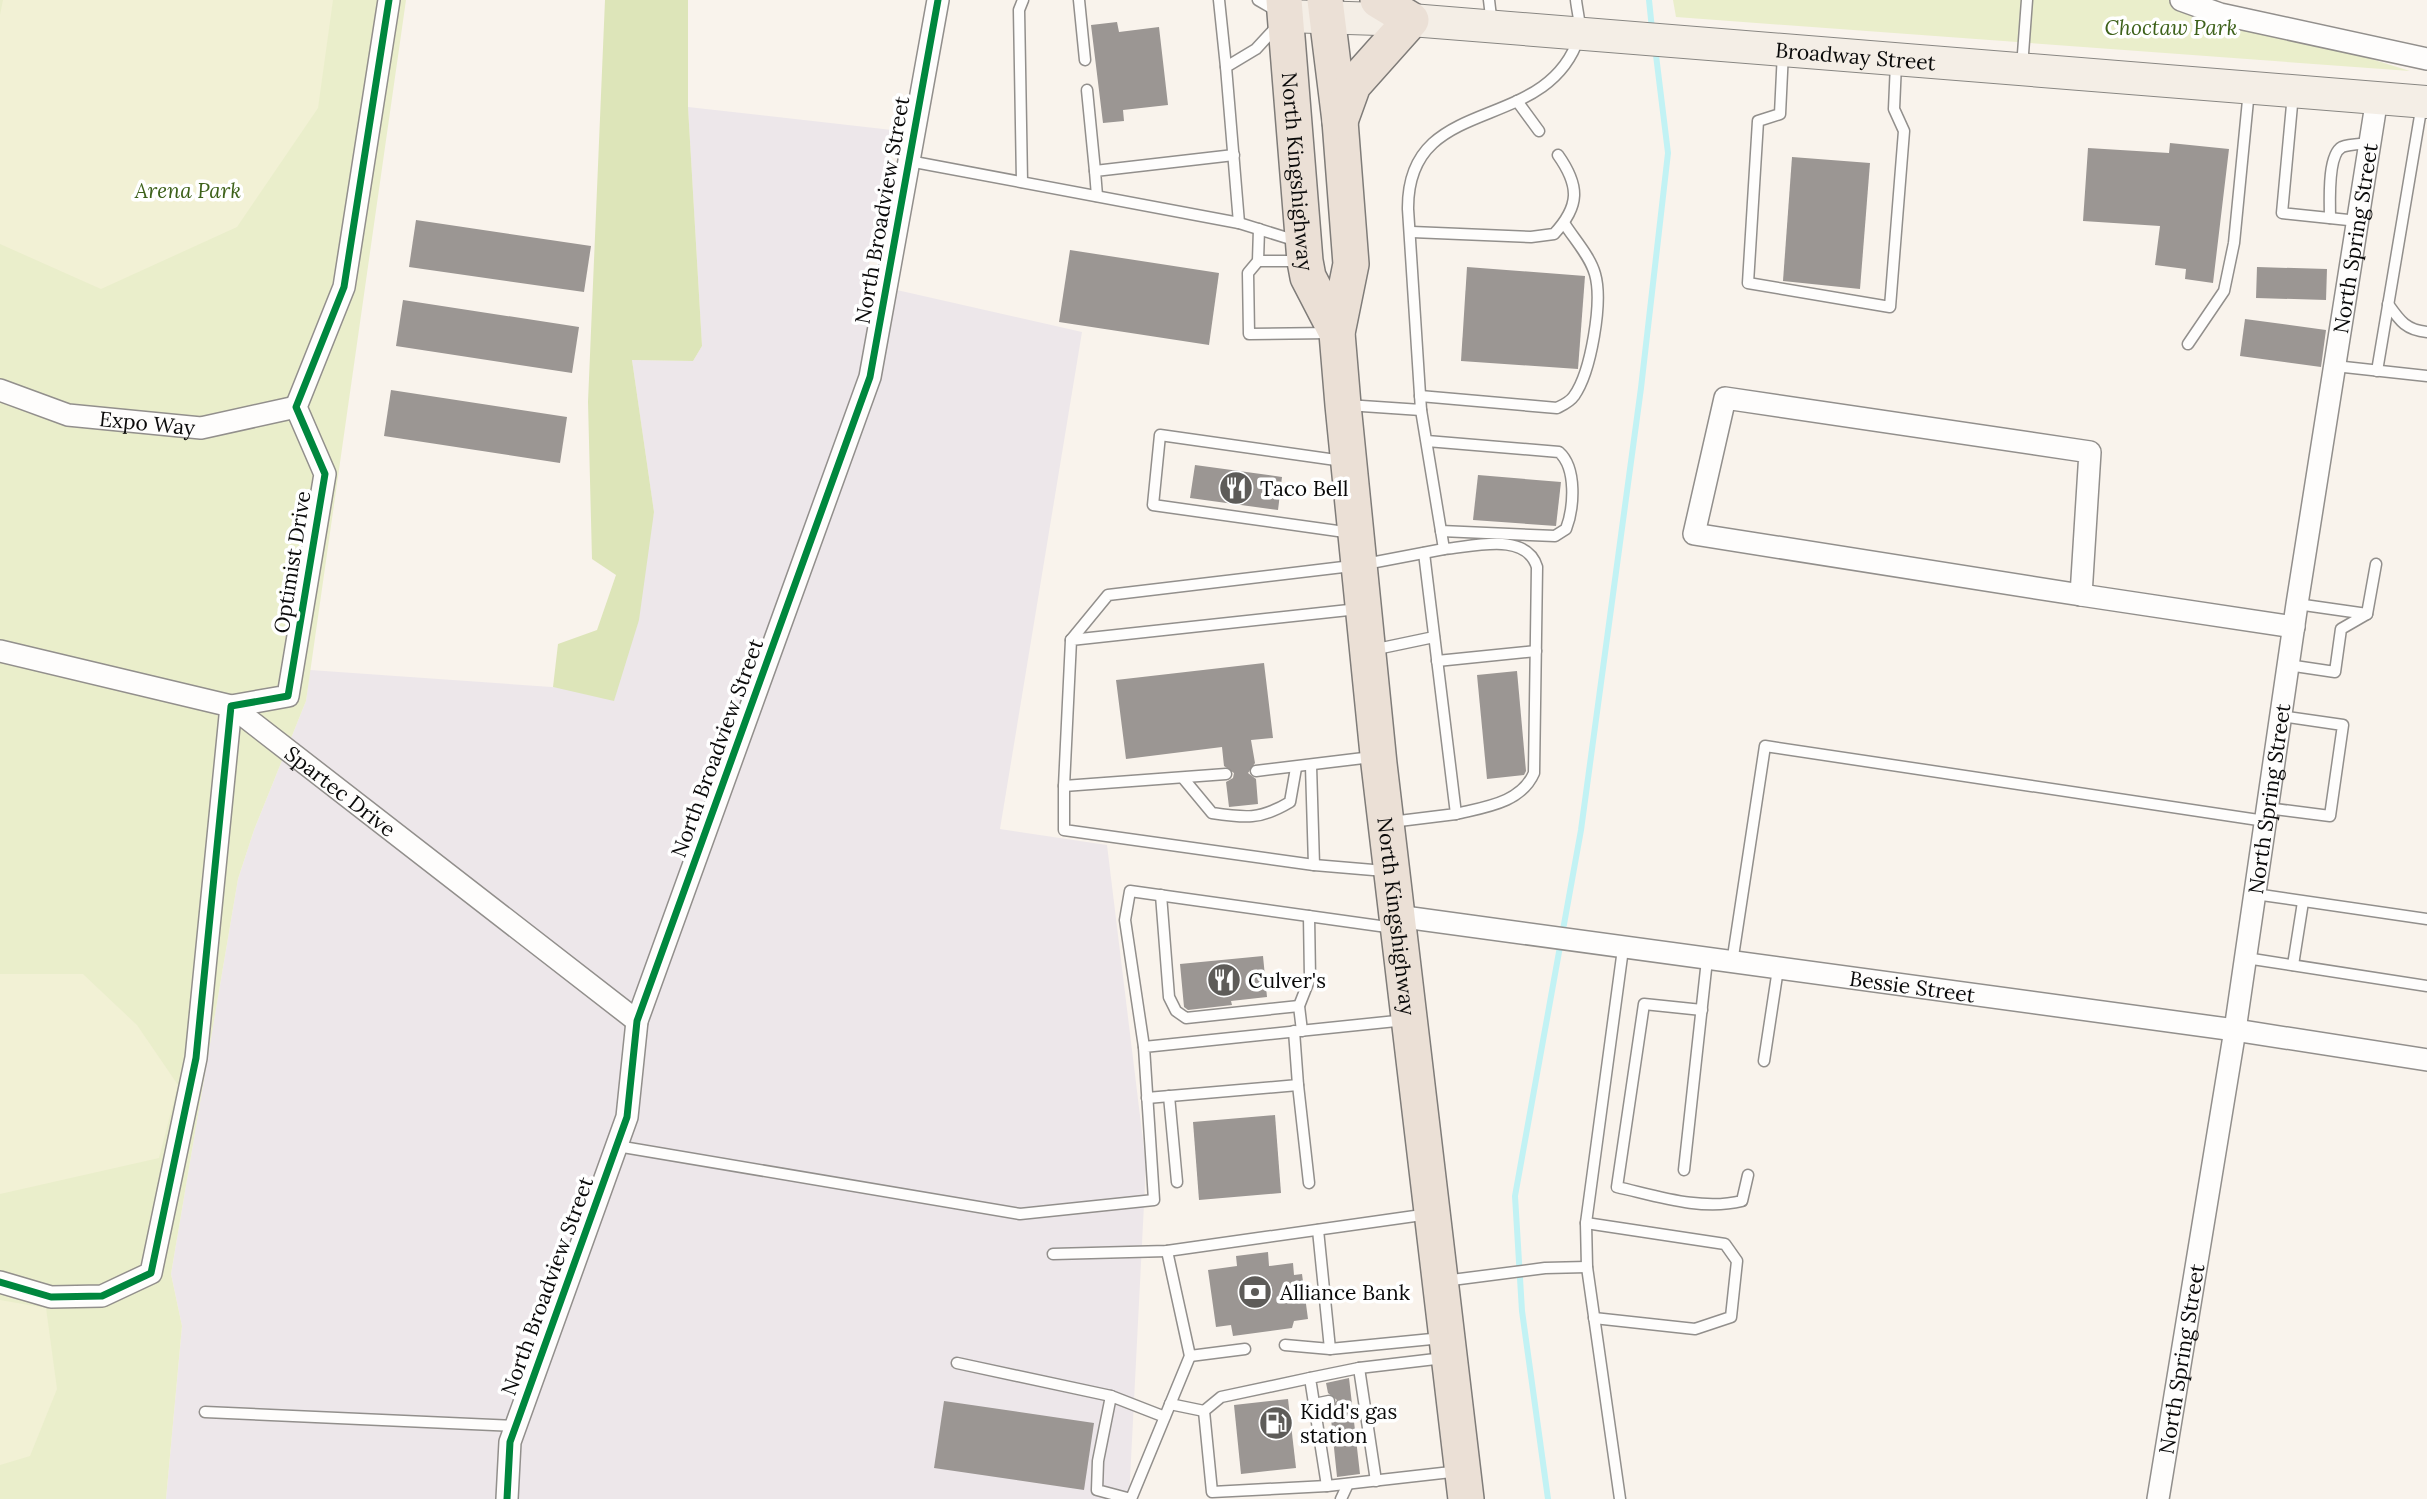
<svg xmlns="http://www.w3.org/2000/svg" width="2427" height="1499" font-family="Lora,serif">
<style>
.industrial{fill:#ede7ea}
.green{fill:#eaeecb}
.forest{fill:#dde5b9}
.pitch{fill:#f2f1d5}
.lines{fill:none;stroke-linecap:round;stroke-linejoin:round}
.stream{stroke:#c2f2f4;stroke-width:6}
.building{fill:#9b9693}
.service-casing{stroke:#928f8c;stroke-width:13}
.minor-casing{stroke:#928f8c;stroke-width:24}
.secondary-casing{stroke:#888682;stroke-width:34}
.primary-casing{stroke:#7f7c79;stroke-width:38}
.service{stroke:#fefdfc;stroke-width:10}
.minor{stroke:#fefdfc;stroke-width:21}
.secondary{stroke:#f4eee6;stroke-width:32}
.primary{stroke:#ebe0d6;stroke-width:35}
.cycleway-casing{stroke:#fff;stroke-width:11}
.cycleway{stroke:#00873e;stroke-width:7}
.labels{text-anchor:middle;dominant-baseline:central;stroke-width:7;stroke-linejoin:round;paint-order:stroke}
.park-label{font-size:21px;font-style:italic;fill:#3d611a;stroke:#fff}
.street-label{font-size:21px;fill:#0a0a0a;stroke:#fff}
.poi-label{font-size:21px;fill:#0a0a0a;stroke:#fff;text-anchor:start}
</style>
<rect width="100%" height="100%" fill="#f9f3ec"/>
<path class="industrial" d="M688,107L892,130L866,283L1082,332L1000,829L1107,845L1146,1165L1129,1499H166L182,1326L171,1274L238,879L254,830L306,701L310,670L566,688L614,700L654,512L632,360L693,361L702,346Z"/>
<g class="green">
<path d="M0,0H406L306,701L254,830L238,879L171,1274L182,1326L166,1499H0Z"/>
<path d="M1673,0H2180L2410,71L1676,17Z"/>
</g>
<path class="forest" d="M605,0H688V107L702,346L693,361L632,360L654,512L639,620L614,701L553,687L558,644L597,630L616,575L592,559L588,402Z"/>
<g class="pitch">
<path d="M3,0H333L318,108L237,227L101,289L0,244V15Z"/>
<path d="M0,974H83L137,1025L178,1085L159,1158L0,1194Z"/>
<path d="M0,1300L46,1308L57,1389L30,1456L0,1465Z"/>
</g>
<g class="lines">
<g class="stream">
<path d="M1649,0L1652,29"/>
<path d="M1548,1499L1522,1311L1515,1196L1581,830L1641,388L1668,153L1655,47"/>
</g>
</g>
<g class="building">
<path d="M1117,22L1119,32L1159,27L1168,105L1123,110L1124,121L1103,123L1091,25Z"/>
<path d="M2170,143L2229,149L2213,283L2185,279L2186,269L2155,265L2160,226L2083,221L2088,148L2169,153Z"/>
<path d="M1792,157L1870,163L1860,289L1783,281Z"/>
<path d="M416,220L591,246L584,292L409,267Z"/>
<path d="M1070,250L1219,273L1209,345L1059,322Z"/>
<path d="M1467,267L1585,276L1578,369L1461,361Z"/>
<path d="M2257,267L2327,269L2326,300L2256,298Z"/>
<path d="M403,300L579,327L572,373L396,346Z"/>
<path d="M2245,319L2326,330L2321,367L2240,356Z"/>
<path d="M391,390L567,417L560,463L384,436Z"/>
<path d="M1195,465L1282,477L1278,510L1190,498Z"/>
<path d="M1478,475L1561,482L1556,526L1473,520Z"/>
<path d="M1264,663L1273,738L1251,740L1255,763L1248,773L1256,779L1258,804L1229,807L1226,782L1233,778L1234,773L1224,766L1222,747L1126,759L1116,680Z"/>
<path d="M1517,671L1526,771L1524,775L1487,779L1477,675Z"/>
<path d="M1263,956L1267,997L1231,1001L1232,1005L1188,1010L1184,1007L1180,964Z"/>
<path d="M1275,1115L1281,1193L1199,1200L1193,1122Z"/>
<path d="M1268,1252L1269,1266L1293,1263L1294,1275L1302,1274L1308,1319L1294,1321L1292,1328L1233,1336L1231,1325L1216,1327L1208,1270L1237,1266L1236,1256Z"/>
<path d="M1349,1378L1360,1474L1337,1477L1330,1409L1337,1400L1328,1393L1326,1383Z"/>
<path d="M1288,1399L1296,1468L1241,1474L1234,1405Z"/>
<path d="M944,1401L1094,1423L1084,1490L934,1468Z"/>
</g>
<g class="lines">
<g class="service-casing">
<g id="service">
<path d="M1079,0L1085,60"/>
<path d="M1219,0L1226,67"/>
<path d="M1258,0L1277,11"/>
<path d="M1489,0L1492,25"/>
<path d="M1783,52L1780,114L1758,121L1748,283L1890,307L1904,131L1894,109L1896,63"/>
<path d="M2022,67L2027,0"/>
<path d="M1087,90L1095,171"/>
<path d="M2293,94L2282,213L2358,221"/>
<path d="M1517,101L1539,131"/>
<path d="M909,161L1239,223L1297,241"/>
<path d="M1022,182L1019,10L1023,0"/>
<path d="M1097,196L1095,171L1234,155"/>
<path d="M2330,218C2330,203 2327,155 2342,147C2349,144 2362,144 2370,143"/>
<path d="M1239,223L1226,67L1256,49L1279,24"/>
<path d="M1259,229L1258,261L1248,273L1249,334L1330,333"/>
<path d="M1412,232L1531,237L1554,234C1580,206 1580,186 1558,155"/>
<path d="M1258,261H1301"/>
<path d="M2388,304C2400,321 2406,330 2427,332"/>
<path d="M2188,344L2224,291L2234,243L2249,90"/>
<path d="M2335,366L2427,376"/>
<path d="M2377,371L2422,104"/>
<path d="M1420,396L1557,408C1563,405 1570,402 1574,396C1591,372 1603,302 1595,274C1590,256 1574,239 1564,223"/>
<path d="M1347,405L1421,410L1408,209C1407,91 1546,137 1579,37C1582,28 1577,11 1576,0"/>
<path d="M1421,410L1441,531L1555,536L1566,529C1574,508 1577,468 1559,452L1427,441"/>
<path d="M1343,461L1160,435L1153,505L1352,533"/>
<path d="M1444,549C1472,547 1526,531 1537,567L1534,773C1521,803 1485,807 1456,814"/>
<path d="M2297,604L2367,614"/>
<path d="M1071,640L1108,595L1360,565L1444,549L1441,531"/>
<path d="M1372,650L1434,637"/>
<path d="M1437,661L1536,651"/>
<path d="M2288,665L2335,672L2341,629L2367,614L2376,564"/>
<path d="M1311,766L1314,865"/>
<path d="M1256,771L1372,757"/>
<path d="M1226,774L1064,786L1071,640L1358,609"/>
<path d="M1183,778L1212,813C1245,818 1260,820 1290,802L1296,768"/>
<path d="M1064,786V830L1314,865L1385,871"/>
<path d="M2267,808L2330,816L2343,725L2281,716"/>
<path d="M1391,822L1456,814L1424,553"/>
<path d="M2255,894L2427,919"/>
<path d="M1161,895L1169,997L1176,1011L1186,1018L1299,1006"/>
<path d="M2246,958L2427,986"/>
<path d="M1732,963L1765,746L2265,821"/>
<path d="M2293,965L2303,902"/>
<path d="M1702,1010L1644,1004L1617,1187C1657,1196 1701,1211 1742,1201L1748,1175"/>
<path d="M1302,1031L1299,1006L1310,978L1309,916"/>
<path d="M1144,1047L1125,920L1130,891L1394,928"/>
<path d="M1764,1061L1778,969"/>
<path d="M1298,1085L1309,1183"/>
<path d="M1169,1096L1177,1182"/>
<path d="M1147,1098L1298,1085L1294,1031"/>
<path d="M617,1146L1020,1214L1154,1200L1144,1047L1406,1020"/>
<path d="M1684,1170L1707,960"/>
<path d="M1586,1223L1725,1244L1737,1261L1731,1317L1695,1329L1594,1318"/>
<path d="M1318,1230L1330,1349"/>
<path d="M1053,1254L1167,1251L1429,1214"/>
<path d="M1444,1281L1545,1268L1587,1267"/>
<path d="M1285,1345L1330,1349L1442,1338"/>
<path d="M1190,1356L1245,1349"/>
<path d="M1444,1358L1359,1368L1310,1378L1327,1486L1460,1471"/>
<path d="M957,1363L1111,1396"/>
<path d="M1359,1368L1376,1481"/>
<path d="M1310,1378L1221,1397L1204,1411L1212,1492L1327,1486"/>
<path d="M1170,1404L1204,1411"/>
<path d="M1314,1404L1329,1401"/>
<path d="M205,1412L516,1426"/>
<path d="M1165,1417L1111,1396L1098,1461L1097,1490L1131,1499L1190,1356L1167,1251"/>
<path d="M1341,1499L1348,1484"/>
<path d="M1620,1499L1587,1267L1586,1223L1623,949"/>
</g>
</g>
<g class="minor-casing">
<g id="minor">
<path d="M2181,0L2220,14L2427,59"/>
<path id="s1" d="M0,390L68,415L201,428L296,407"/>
<path d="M1725,398L2090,452L2081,595L1694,534Z"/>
<path d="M2081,595L2294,627"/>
<path id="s2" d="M0,651L231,706L637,1021"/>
<path id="s3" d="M1397,916L2235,1030L2427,1060"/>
<path d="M0,1282L51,1297L102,1296L151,1273L196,1058L231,706L288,696L325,474L296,407L344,287L389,0"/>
<path d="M507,1499L510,1442L627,1117L637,1021L870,377L938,0"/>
<path id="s4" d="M2158,1499L2235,1030L2297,604L2377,98"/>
</g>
</g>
<g class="secondary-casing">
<g id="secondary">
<path id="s5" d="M1285,16L1411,20L2427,102"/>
</g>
</g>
<g class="primary-casing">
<g id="primary">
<path id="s6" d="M1284,0L1305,261L1308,277L1337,333"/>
<path id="s7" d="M1325,0L1340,121L1351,264L1337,333L1343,405L1379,764L1466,1499"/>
<path d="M1340,121L1353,85L1411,20L1378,0"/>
</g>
</g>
<use href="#service" class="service"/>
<use href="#minor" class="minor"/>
<use href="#secondary" class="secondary"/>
<use href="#primary" class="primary"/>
<g class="cycleway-casing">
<g id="cycleway">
<path d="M0,1282L51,1297L102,1296L151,1273L196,1058L231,706L288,696L325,474L296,407L344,287L389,0"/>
<path d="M507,1499L510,1442L627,1117L637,1021L870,377L938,0"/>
</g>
</g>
<use href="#cycleway" class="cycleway"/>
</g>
<defs>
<g id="restaurant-disc" transform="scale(1.75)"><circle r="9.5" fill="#5e5c59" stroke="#fff"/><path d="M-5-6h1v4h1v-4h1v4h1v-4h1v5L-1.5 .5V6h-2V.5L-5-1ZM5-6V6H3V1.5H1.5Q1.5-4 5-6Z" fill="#fff"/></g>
<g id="bank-disc" transform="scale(1.75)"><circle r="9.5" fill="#5e5c59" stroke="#fff"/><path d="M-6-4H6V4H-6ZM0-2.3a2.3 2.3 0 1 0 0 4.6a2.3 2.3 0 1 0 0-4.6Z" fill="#fff"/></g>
<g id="fuel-disc" transform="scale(1.75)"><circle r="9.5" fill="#5e5c59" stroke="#fff"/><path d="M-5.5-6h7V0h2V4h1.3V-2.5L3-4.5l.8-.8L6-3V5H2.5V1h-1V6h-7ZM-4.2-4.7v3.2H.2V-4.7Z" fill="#fff"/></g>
</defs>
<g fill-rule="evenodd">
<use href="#restaurant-disc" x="1236" y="488"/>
<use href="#restaurant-disc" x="1224" y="980"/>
<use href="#bank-disc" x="1255" y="1292"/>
<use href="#fuel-disc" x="1276" y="1423"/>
</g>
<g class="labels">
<g class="park-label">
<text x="2171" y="27">Choctaw Park</text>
<text x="188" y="190">Arena Park</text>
</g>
<g class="street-label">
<text stroke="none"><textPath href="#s5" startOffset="572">Broadway Street</textPath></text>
<text stroke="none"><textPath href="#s6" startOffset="172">North Kingshighway</textPath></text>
<text transform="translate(882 210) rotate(-80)">North Broadview Street</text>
<text stroke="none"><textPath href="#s4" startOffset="1276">North Spring Street</textPath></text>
<text stroke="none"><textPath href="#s1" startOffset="152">Expo Way</textPath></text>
<text transform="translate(292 562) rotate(-81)">Optimist Drive</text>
<text transform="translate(717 748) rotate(-70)">North Broadview Street</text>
<text stroke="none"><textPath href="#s2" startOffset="376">Spartec Drive</textPath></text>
<text stroke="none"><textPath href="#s4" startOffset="709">North Spring Street</textPath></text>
<text stroke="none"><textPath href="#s7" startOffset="922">North Kingshighway</textPath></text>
<text stroke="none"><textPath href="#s3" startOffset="520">Bessie Street</textPath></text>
<text transform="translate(547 1286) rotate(-70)">North Broadview Street</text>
<text stroke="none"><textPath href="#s4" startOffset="142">North Spring Street</textPath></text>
</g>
<g class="poi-label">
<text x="1260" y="488">Taco Bell</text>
<text x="1248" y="980">Culver's</text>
<text x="1280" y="1292">Alliance Bank</text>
<text x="1300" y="1411">Kidd's gas<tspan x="1300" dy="24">station</tspan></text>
</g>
</g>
</svg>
